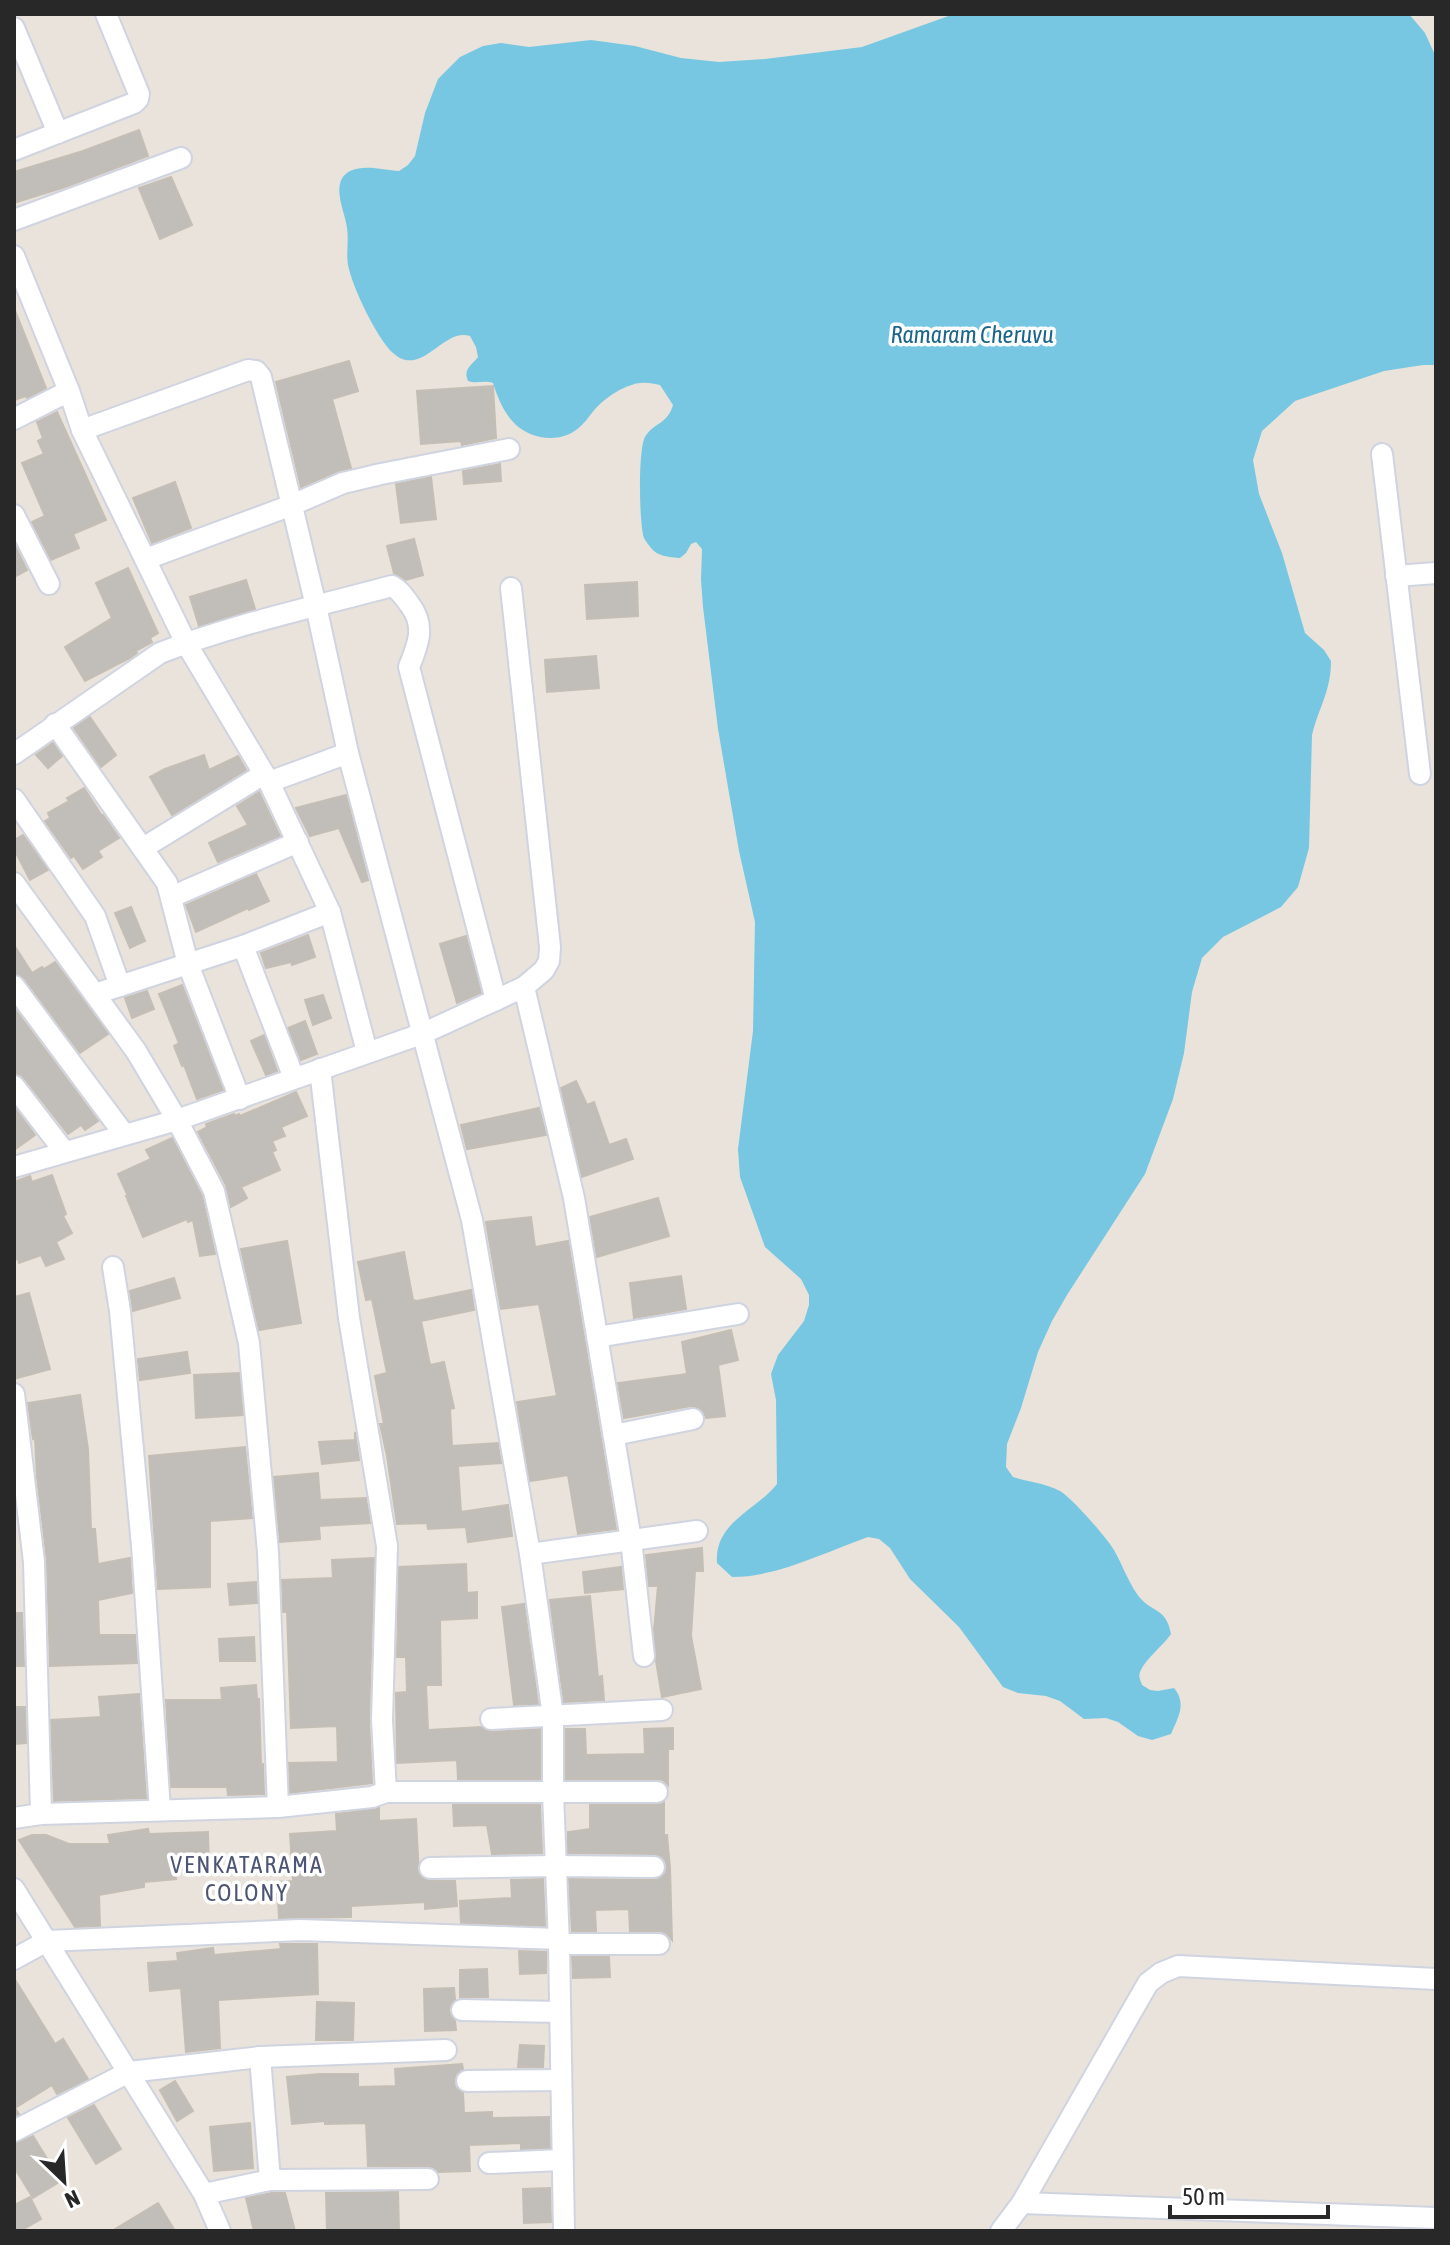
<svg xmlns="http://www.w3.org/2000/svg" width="1450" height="2245" font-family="'Asap Condensed',sans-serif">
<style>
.water{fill:#77c7e2}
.building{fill:#c1bdb8;stroke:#c4beb5;stroke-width:2}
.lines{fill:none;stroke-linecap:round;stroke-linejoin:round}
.minor-casing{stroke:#d0d4e0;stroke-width:24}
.minor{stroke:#fff;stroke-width:20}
.labels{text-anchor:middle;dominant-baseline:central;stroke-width:7;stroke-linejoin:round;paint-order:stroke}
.water-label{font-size:24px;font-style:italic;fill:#1a658a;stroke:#fff}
.neighbourhood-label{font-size:24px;letter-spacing:2px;fill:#4d5574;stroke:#fff}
</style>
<rect width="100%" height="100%" fill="#e9e3db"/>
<path class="water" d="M954,14H1409L1425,33L1435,55L1436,365H1423L1384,371L1295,401L1262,431L1253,460L1259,494L1282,553L1305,633L1324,650L1331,661C1331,691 1319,707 1312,735L1309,848L1298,887L1281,907L1223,937L1202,958L1192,992L1184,1053L1173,1099L1145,1174L1067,1295L1052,1321L1038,1352L1021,1408L1007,1444L1006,1467L1013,1477C1029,1482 1045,1483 1060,1491C1073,1499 1106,1537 1114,1550C1122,1564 1128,1581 1137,1594C1151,1614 1166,1606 1171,1634C1163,1646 1146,1658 1140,1672C1138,1677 1141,1681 1142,1685L1150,1690L1158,1691L1174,1688C1187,1704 1178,1717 1171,1734L1152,1740L1138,1736L1118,1722L1106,1718L1084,1719L1060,1701L1046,1696L1018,1693L1003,1687L959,1627L910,1579L890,1548L879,1539L868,1537C825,1552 778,1577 732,1577L717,1563C714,1522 756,1511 777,1484L776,1400L771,1374L778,1355L804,1321L809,1305V1295L801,1279L765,1247L740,1177L738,1149L753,1031L755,922L739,851L718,729L703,607L701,580L702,549L696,542L691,544L686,553L680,558C670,557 658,557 651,548C649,545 646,542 644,538C639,524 638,449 645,437C653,423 668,424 673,405L660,385C654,384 647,382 641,383C626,384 608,396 597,407C590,414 585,424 576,430C565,438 553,439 540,437C512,431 501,408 493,383C484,380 476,384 468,381C463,369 471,366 478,357L476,347L470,336C443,327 422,379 393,353C377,339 352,286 348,265C346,253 349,240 347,228C345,211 329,182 350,171C365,164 384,170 399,171L408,165L415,156L425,113L438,79L460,57L483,46L501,43L529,47L591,40L635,46L681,58L719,62L765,59L862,47Z"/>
<g class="building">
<path d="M139,130L148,156L65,187L14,203V172L83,151Z"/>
<path d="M171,177L192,225L160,239L139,188Z"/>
<path d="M14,308L46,388L27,398L26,396L14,400Z"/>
<path d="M349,361L358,391L332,399L351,468L338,471L301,487L276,382Z"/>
<path d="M493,386L496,438L462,445L461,441L421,444L417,391Z"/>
<path d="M57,412L106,520L73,534L79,548L51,560L32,522L45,516L22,463L44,454L38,441L43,438L37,422Z"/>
<path d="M500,464L501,481L464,484L463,471Z"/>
<path d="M431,477L436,519L401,523L396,484Z"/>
<path d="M175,482L191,528L152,543L133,498Z"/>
<path d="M414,539L423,575L406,580L394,573L387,546Z"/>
<path d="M14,544L27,570L14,577Z"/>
<path d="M128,568L158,633L150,638L152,642L136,651L137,653L130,658L85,681L65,647L112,618L96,583Z"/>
<path d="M246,580L255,609L199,626L190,597Z"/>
<path d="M637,582L638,616L587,619L585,585Z"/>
<path d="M596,656L599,688L547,692L545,660Z"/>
<path d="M90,717L116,755L101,767L74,728Z"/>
<path d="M53,743L62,756L48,768L36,755Z"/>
<path d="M204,755L209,770L238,756L246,770L172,815L150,777L165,769Z"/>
<path d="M84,788L102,816L103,815L119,838L98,851L102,857L83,869L74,856L71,858L45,821L50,818L48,813L69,801L67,798Z"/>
<path d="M259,792L280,836L218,862L209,843L248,825L237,806Z"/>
<path d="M346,795L368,880L362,882L339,828L310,836L296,808Z"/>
<path d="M23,835L48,870L30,880L14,849V840Z"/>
<path d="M256,874L269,901L249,910L248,908L196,932L186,905Z"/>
<path d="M131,907L145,941L130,948L115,913Z"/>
<path d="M308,935L315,957L292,965L291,962L266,968L261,953Z"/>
<path d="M466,936L481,993L457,1003L440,944Z"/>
<path d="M14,945L32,973L42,967L44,969L55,962L108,1034L80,1053L24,978L14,973Z"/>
<path d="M182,985L223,1090L197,1099L184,1065L182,1066L174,1046L179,1043L159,994Z"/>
<path d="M147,991L154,1009L132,1018L125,998Z"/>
<path d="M323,995L331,1018L313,1025L305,1000Z"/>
<path d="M14,1008L98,1121L85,1130L81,1125L68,1134L24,1078L14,1073Z"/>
<path d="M305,1021L317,1054L301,1060L288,1028Z"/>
<path d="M264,1035L277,1071L266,1075L251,1041Z"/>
<path d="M576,1081L587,1105L594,1102L609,1145L626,1139L633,1159L582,1177L561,1088Z"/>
<path d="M296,1092L307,1116L281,1127L285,1136L272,1141L276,1150L272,1152L280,1170L241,1187L247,1198L231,1207L226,1185L198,1132L207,1127L206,1124L234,1114L235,1116L239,1114L240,1116Z"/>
<path d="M14,1107L35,1135L14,1150Z"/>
<path d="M539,1108L546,1135L467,1149L461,1125Z"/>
<path d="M172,1138L202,1196L215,1254L200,1256L193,1220L188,1222L187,1219L143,1237L126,1196H128L118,1174L151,1159L146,1150Z"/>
<path d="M52,1175L66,1214L63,1216L72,1233L56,1242L64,1259L46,1266L41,1255L19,1263L18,1259L14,1260V1182L30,1176L32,1182Z"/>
<path d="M658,1198L669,1236L597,1257L590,1217Z"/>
<path d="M531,1217L535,1247L568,1241L616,1529L578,1534L568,1475L530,1481L517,1402L557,1396L539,1304L501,1309L486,1222Z"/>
<path d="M287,1241L301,1323L259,1330L241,1249Z"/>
<path d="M404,1252L413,1300L417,1301L471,1290L474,1310L421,1321L430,1365L444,1362L454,1408L450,1409L452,1446L498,1443L501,1463L458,1466L461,1512L508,1505L512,1536L468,1542L466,1527L428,1529L427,1523L397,1524L387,1456L380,1424H384L375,1376L387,1373L372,1299L366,1300L358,1262Z"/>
<path d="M681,1276L686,1309L634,1318L630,1283Z"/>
<path d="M174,1278L180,1298L133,1311L130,1291Z"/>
<path d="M29,1293L50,1369L14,1379V1297Z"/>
<path d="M731,1330L738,1360L718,1365L725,1416L706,1418L702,1410L691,1406L624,1418L618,1383L687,1374L682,1342Z"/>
<path d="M187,1352L190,1373L140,1380L138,1359Z"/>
<path d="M239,1373L243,1415L196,1418L194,1375Z"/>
<path d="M80,1395L88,1449L91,1529H95L98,1564L130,1558L132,1593L98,1600L99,1635H135L137,1663L50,1666L47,1561L37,1477L35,1438L33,1439L32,1432L28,1403Z"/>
<path d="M355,1432L359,1460L322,1464L319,1442L355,1440Z"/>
<path d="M245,1447L252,1518L210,1521V1587L158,1589L149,1456Z"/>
<path d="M318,1473L320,1500L366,1498L370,1523L319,1526L320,1539L280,1542L274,1477Z"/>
<path d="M702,1548L703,1571H695L691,1636L701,1689L662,1697L656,1661L654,1631L658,1586H649L646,1555Z"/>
<path d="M374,1558L369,1720L372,1783L290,1793L289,1763L338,1762L337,1726L291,1728L287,1612H283L282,1580L333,1578L332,1560Z"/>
<path d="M466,1564L467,1593L477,1592V1618L440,1620L441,1685H426L428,1730L482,1727L492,1732L540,1729V1779H458L457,1760L397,1763L396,1693L407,1692L406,1657H397L399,1567Z"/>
<path d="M621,1567L623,1589L585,1593L583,1572Z"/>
<path d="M256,1582L257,1603L230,1605L228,1584Z"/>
<path d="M590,1596L598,1677L602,1676L604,1700L564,1702L550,1600Z"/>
<path d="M524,1604L538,1704L514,1705L502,1607Z"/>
<path d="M14,1613H22L24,1666H14Z"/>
<path d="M254,1637L255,1661H220L219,1639Z"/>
<path d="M256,1685L257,1699H259L261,1764H263L264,1794L228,1795L227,1787H171L166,1700H222L221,1688Z"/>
<path d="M139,1694L146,1798L54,1801L51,1720L101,1717L99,1697Z"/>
<path d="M14,1707H25L26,1743L14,1744Z"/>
<path d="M673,1728V1749H668V1785L663,1780L657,1779H566V1729H585L586,1755L645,1754L644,1729Z"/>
<path d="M664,1802V1835H667L670,1868L672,1940L666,1933L660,1931H630L629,1909L595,1910L596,1931H572L569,1879L655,1880L665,1874L667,1866L661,1856L654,1854L568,1853V1832L590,1829V1805H657Z"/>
<path d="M453,1805H540L542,1853L492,1854L487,1825L454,1826Z"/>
<path d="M379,1808V1821L416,1819L419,1875L429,1881H455L457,1906L425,1909V1902L351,1906V1917L279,1918L277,1882L293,1881L290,1834L337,1831L336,1814Z"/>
<path d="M148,1829L149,1834L208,1832L209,1870H175L176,1879L144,1882V1887L99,1895L100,1926L75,1927L19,1840L32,1835H46L69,1844H110L108,1835Z"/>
<path d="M543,1879L545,1926L461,1923L460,1901L512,1898L511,1880Z"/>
<path d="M280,1944H317L318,1994L218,2000L220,2048L186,2052L181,1988L150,1991L148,1963L178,1961L177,1953L213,1948L214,1955L281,1949Z"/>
<path d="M519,1951L546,1952V1973L520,1974Z"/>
<path d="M572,1957H609L610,1977L573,1978Z"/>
<path d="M487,1969L488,1997H460V1970Z"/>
<path d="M14,1978L55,2044L63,2039L88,2079L57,2094L52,2085L15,2108L19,2114L14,2116Z"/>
<path d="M454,1988L455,1999L451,2004L449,2011L455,2021L456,2030L425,2031L424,1989Z"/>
<path d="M317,2002L354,2003L353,2040H316Z"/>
<path d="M520,2045L544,2046L543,2067H518Z"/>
<path d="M462,2064L463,2069L456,2074L454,2082L456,2088L463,2093L464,2113L492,2112V2118L549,2117L550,2148L521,2149V2143L469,2145L470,2171L438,2172L428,2166H368L366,2123L325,2124V2121L292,2124L287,2077L320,2074H358V2087L396,2086L395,2069Z"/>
<path d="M175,2081L193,2111L177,2121L160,2090Z"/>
<path d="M94,2105L121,2149L96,2164L68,2118Z"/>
<path d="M250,2123L253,2168L214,2171L210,2127Z"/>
<path d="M33,2136L61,2181L33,2198L14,2167V2144Z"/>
<path d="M550,2188L551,2222L524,2223L523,2189Z"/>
<path d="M398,2192L399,2230L327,2231L326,2193Z"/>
<path d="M271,2193H285L295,2231H254L246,2198Z"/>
<path d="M30,2197L41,2219L20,2231H14V2205Z"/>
<path d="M158,2203L175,2231H112Z"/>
</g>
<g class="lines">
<g class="minor-casing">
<g id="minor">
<path d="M14,28L58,133"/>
<path d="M14,150L134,103L138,99L139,94L106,14"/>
<path d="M14,220L181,158"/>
<path d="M14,256L69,391L82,430L186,643L269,782L330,912L367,1052"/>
<path d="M14,419L69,391"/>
<path d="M82,430L248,370L256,371L261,377L316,606L348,753"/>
<path d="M1382,454L1420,774"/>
<path d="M14,515L49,584"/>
<path d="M146,559L292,505L343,483L381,474L509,449"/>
<path d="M1396,576L1436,573"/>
<path d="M55,724L167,883L188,964L240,1099"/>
<path d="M14,754L160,653C235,624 314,607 392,586C401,591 404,597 410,605C426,626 418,645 409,667L496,1000"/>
<path d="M269,782L348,753L472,1220L530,1554L553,1716V1793L559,1944L564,2231"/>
<path d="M14,799L95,916L120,986"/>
<path d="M143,848L264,774"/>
<path d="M14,883L136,1051L177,1120L214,1191L249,1343L268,1552L278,1807"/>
<path d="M171,897L298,842"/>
<path d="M243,946L294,1078"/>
<path d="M14,986L124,1134"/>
<path d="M524,987L574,1198L631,1540L644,1656"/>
<path d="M95,994L243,946L330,912"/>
<path d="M14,1086L64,1151"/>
<path d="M14,1167L177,1120L424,1033L524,987L544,970L549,961L550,947L511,588"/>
<path d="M113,1267L120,1311L142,1546L160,1810"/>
<path d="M597,1337L738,1314"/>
<path d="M14,1394L34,1562L41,1814"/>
<path d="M614,1435L693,1419"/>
<path d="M530,1554L697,1531"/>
<path d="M491,1719L662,1710"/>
<path d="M386,1792H657"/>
<path d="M14,1818L41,1814L278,1807L372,1797L386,1792L382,1720L387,1546L349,1318L320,1069"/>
<path d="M430,1868L555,1866L654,1867"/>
<path d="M14,1889L204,2194L220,2231"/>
<path d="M559,1944H659"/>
<path d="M14,1959L47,1941L300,1930L559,1939"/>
<path d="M462,2010L560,2012"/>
<path d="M260,2057L270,2180"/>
<path d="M467,2081L561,2080"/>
<path d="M14,2131L129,2072L260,2057L446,2050"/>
<path d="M489,2163L562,2160"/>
<path d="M204,2194L270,2180L428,2179"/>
<path d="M1022,2203L1436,2218"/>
<path d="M1001,2231L1022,2203L1148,1983L1161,1973L1178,1966L1436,1979"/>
</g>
</g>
<use href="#minor" class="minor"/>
</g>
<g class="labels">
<g class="water-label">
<text x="972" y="334">Ramaram Cheruvu</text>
</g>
<g class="neighbourhood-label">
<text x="247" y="1864">VENKATARAMA<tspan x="247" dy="28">COLONY</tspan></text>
</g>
</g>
<rect width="1450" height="2245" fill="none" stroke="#282828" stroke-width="32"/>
<g transform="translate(64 2181) rotate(155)" stroke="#ffffff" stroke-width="6" paint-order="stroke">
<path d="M0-6L14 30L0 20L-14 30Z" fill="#282828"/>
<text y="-12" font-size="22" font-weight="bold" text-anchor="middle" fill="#282828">N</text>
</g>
<path d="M1170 2205v12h158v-12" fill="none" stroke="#282828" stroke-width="4"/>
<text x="1182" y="2205" font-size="24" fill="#282828" stroke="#ffffff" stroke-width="6" paint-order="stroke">50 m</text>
</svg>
